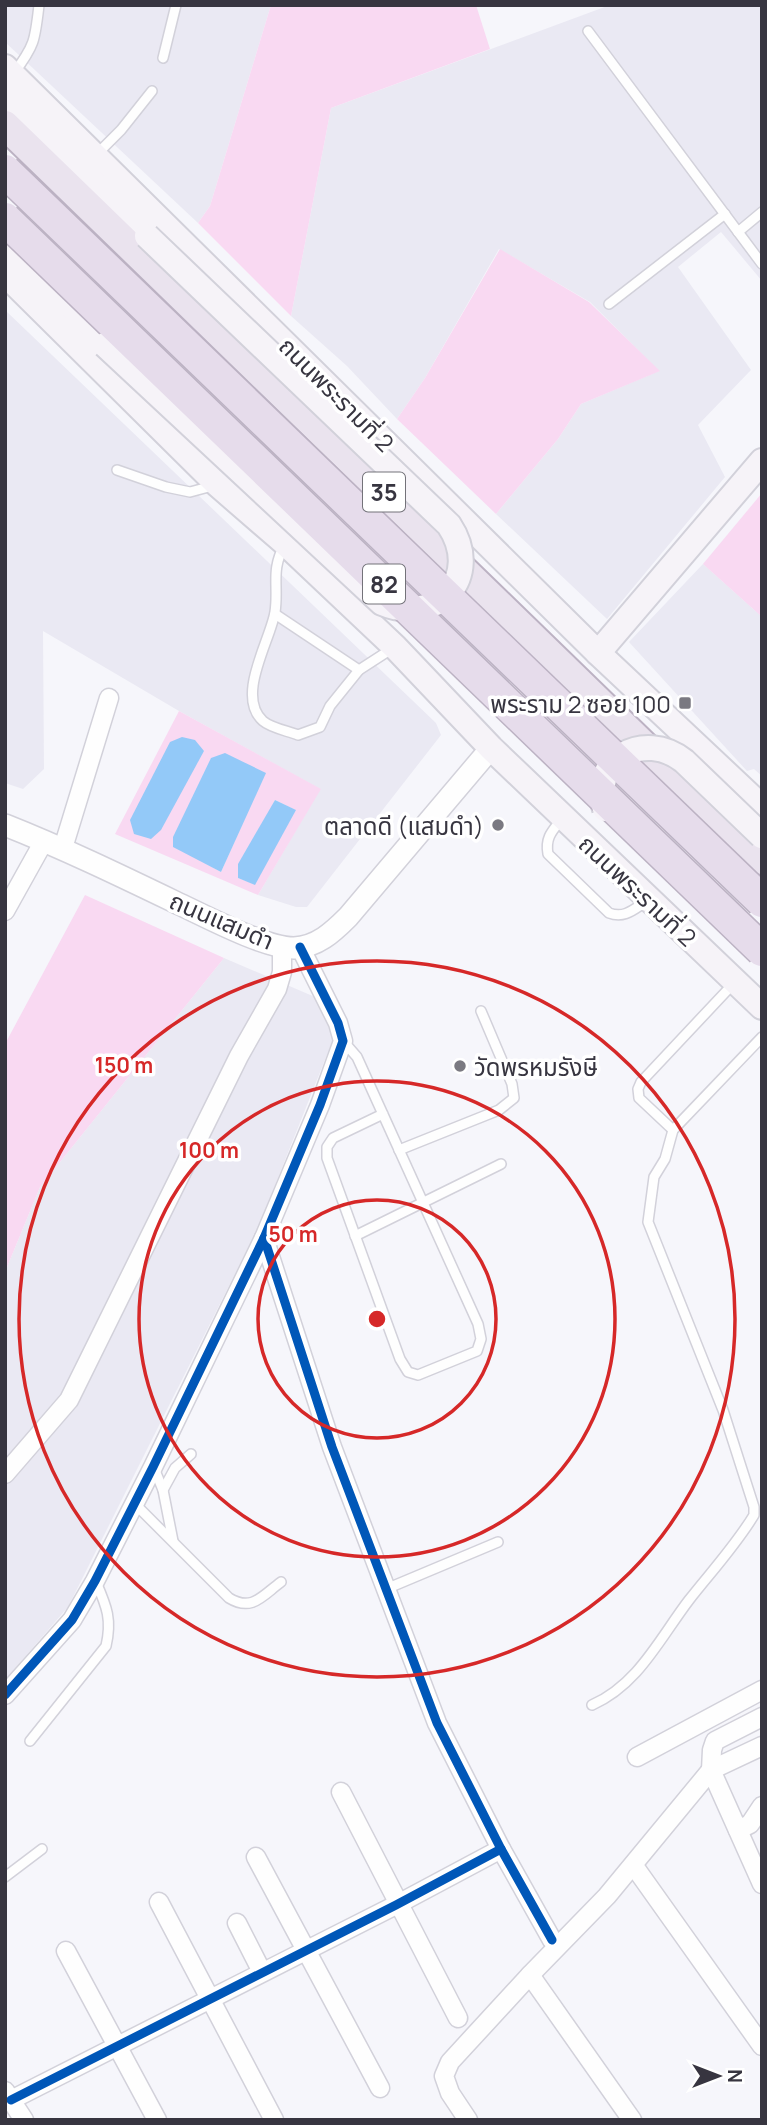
<svg xmlns="http://www.w3.org/2000/svg" width="767" height="2125" font-family="Manrope,'Noto Sans Thai',sans-serif">
<style>
.built{fill:#eae9f3}
.green{fill:#f9d9f2;fill-rule:evenodd}
.water{fill:#93c9f8}
.lines{fill:none;stroke-linecap:round;stroke-linejoin:round}
.service-casing{stroke:#d2d1da;stroke-width:12}
.minor-casing{stroke:#d2d1da;stroke-width:21}
.tertiary-casing{stroke:#d2d1da;stroke-width:24}
.secondary-casing{stroke:#d2d1da;stroke-width:28}
.trunk-casing{stroke:#bcb2c3;stroke-width:32}
.service{stroke:#fefefe;stroke-width:9}
.minor{stroke:#fefefe;stroke-width:18}
.tertiary{stroke:#fefefe;stroke-width:21}
.secondary{stroke:#f6f3f8;stroke-width:24}
.trunk{stroke:#eae3ee;stroke-width:28}
.secondary-bridge-casing{stroke:#d2d1da;stroke-width:28;stroke-linecap:butt}
.motorway-bridge-casing{stroke:#bcb2c3;stroke-width:35;stroke-linecap:butt}
.secondary-bridge{stroke:#f6f3f8;stroke-width:24}
.motorway-bridge{stroke:#e6dceb;stroke-width:32}
.cycleway-casing{stroke:#fff;stroke-width:13}
.cycleway{stroke:#0057b8;stroke-width:9}
.ring{fill:none;stroke:#d62828;stroke-width:3.5}
.poi-dot{fill:#7a7981;stroke:#fff;stroke-width:2.5}
.labels{text-anchor:middle;dominant-baseline:central;stroke-width:7;stroke-linejoin:round;paint-order:stroke}
.shield{fill:#fff;stroke:#737279;stroke-width:2}
.shield-label{font-size:23px;font-weight:bold;fill:#373540}
.street-label{font-size:24px;fill:#373540;stroke:#fff}
.poi-label{font-size:24px;fill:#373540;stroke:#fff;text-anchor:end}
.centre{fill:#d62828;stroke:#fff;stroke-width:3.5}
.ring-label{font-size:21px;text-anchor:middle;font-weight:bold;fill:#d62828;stroke:#fff;stroke-width:7;stroke-linejoin:round;paint-order:stroke}
</style>
<rect width="100%" height="100%" fill="#f6f6fb"/>
<g class="built">
<path d="M5,5H271L210,206L198,223L5,42Z"/>
<path d="M610,5H762V281L721,232L678,267L751,370L698,425L725,477L607,619L496,514L558,439L581,404L659,371L590,302L499,249L425,378L397,419L347,366L291,316L331,108Z"/>
<path d="M5,310L436,723L441,735L307,907H296L258,895L320,789L179,711L43,631L44,769L23,789L5,783Z"/>
<path d="M703,564L762,617V776L754,769L747,771L629,642Z"/>
<path d="M224,958L315,997L334,1037L258,1228L68,1607L5,1680V1272L40,1187Z"/>
</g>
<g class="green">
<path d="M271,5H476L490,49L331,108L291,316L198,223L210,206Z"/>
<path d="M500,249L589,302L660,371L581,404L558,439L496,514L397,419L425,378Z"/>
<path d="M762,493V617L703,564Z"/>
<path d="M179,711L321,789L258,895L115,834ZM265,773L221,872L198,859ZM275,800L295,810L254,884L238,878Z"/>
<path d="M85,895L224,958L40,1187L5,1272V1044Z"/>
</g>
<g class="water">
<path d="M182,737L195,740L204,751L161,830L151,839L134,834L130,820L170,742Z"/>
<path d="M225,753L266,773L221,872L173,847V837L211,758Z"/>
<path d="M275,800L296,810L255,885L238,878V864Z"/>
</g>
<g class="lines">
<g class="service-casing">
<g id="service">
<path d="M588,31L762,264"/>
<path d="M163,58L176,5"/>
<path d="M14,73C35,45 35,40 39,5"/>
<path d="M97,154L121,130L152,91"/>
<path d="M738,232L762,212"/>
<path d="M609,304L725,214"/>
<path d="M117,470L166,487L190,492L216,485"/>
<path d="M285,544C270,571 279,585 275,612C271,639 235,696 263,721C271,728 288,731 298,735L320,727L330,706L359,670L393,648"/>
<path d="M275,614L359,670"/>
<path d="M561,820C552,831 545,838 548,854L609,913C625,919 634,909 647,901"/>
<path d="M344,1042L357,1057L478,1324L481,1339L477,1351L418,1375L408,1372L400,1359L327,1158V1147L333,1138L383,1114"/>
<path d="M673,1130L639,1098L638,1089L641,1082L734,983"/>
<path d="M399,1150L499,1110L514,1098L512,1084L481,1011"/>
<path d="M355,1236L501,1164"/>
<path d="M154,1468L163,1490L173,1541"/>
<path d="M163,1490L175,1468L191,1454"/>
<path d="M135,1504L229,1598C252,1612 262,1596 281,1582"/>
<path d="M386,1589L498,1542"/>
<path d="M592,1705C638,1685 660,1638 689,1600C711,1572 736,1545 754,1515V1507L723,1410L648,1222L654,1177L665,1159L673,1130L762,1037"/>
<path d="M30,1741L106,1646C112,1620 107,1607 96,1582"/>
<path d="M5,1877L42,1849"/>
</g>
</g>
<g class="minor-casing">
<g id="minor">
<path d="M63,848L109,698"/>
<path d="M5,911L44,841"/>
<path d="M264,1238L332,1447L437,1723L501,1849L552,1940"/>
<path d="M5,1474L69,1400L239,1056L277,989L282,972V946"/>
<path d="M5,1695L72,1620L95,1581L153,1467L264,1238L320,1105L343,1041L338,1023L300,947"/>
<path d="M762,1717L715,1741L712,1750L711,1770L762,1884"/>
<path d="M637,1757L762,1690"/>
<path d="M341,1792L458,2018"/>
<path d="M738,1830L750,1824L762,1806"/>
<path d="M256,1857L380,2088"/>
<path d="M634,1866L762,2046"/>
<path d="M159,1902L274,2120"/>
<path d="M237,1923L262,1972"/>
<path d="M66,1951L157,2120"/>
<path d="M530,1975L632,2120"/>
<path d="M5,2091L24,2120"/>
<path d="M11,2100L396,1905L501,1849"/>
<path d="M468,2120L450,2093L444,2076L450,2062L530,1975L607,1896L711,1770L762,1746"/>
</g>
</g>
<g class="tertiary-casing">
<path id="tertiary" d="M5,825C63,848 119,875 175,902C203,915 264,948 294,948C317,947 333,932 348,917L491,748"/>
</g>
<g class="secondary-casing">
<g id="secondary">
<path d="M5,67L598,653L762,807"/>
<path d="M5,95L147,236"/>
<path d="M5,247L105,345"/>
<path d="M5,274L218,485L285,543L395,647L491,748L762,1007"/>
<path d="M598,653L762,461"/>
</g>
</g>
<g class="trunk-casing">
<path id="trunk" d="M5,125L762,860"/>
</g>
<use href="#service" class="service"/>
<use href="#minor" class="minor"/>
<use href="#tertiary" class="tertiary"/>
<use href="#secondary" class="secondary"/>
<use href="#trunk" class="trunk"/>
<g class="secondary-bridge-casing">
<g id="secondary-bridge">
<path d="M105,345L382,603C438,627 483,576 449,525L147,236"/>
<path d="M605,809C589,760 644,729 684,761L762,836"/>
</g>
</g>
<g class="motorway-bridge-casing">
<g id="motorway-bridge">
<path d="M5,171L762,901"/>
<path d="M5,219L762,950"/>
</g>
</g>
<use href="#secondary-bridge" class="secondary-bridge"/>
<use href="#motorway-bridge" class="motorway-bridge"/>
<g class="cycleway-casing">
<g id="cycleway">
<path d="M264,1238L332,1447L437,1723L501,1849L552,1940"/>
<path d="M5,1695L72,1620L95,1581L153,1467L264,1238L320,1105L343,1041L338,1023L300,947"/>
<path d="M11,2100L396,1905L501,1849"/>
</g>
</g>
<use href="#cycleway" class="cycleway"/>
</g>
<g class="ring">
<circle cx="377" cy="1319" r="119"/>
<circle cx="377" cy="1319" r="238"/>
<circle cx="377" cy="1319" r="358"/>
</g>
<g class="poi-dot">
<rect x="678" y="696" width="14" height="14" rx="3.5"/>
<circle cx="498" cy="825" r="7"/>
<circle cx="460" cy="1066" r="7"/>
</g>
<g class="labels">
<g class="shield">
<rect x="363" y="472.5" width="42" height="39" rx="5"/>
<rect x="363" y="564.5" width="42" height="39" rx="5"/>
</g>
<g class="shield-label">
<text x="384" y="492">35</text>
<text x="384" y="584">82</text>
</g>
<g class="street-label">
<text transform="translate(337 394) rotate(45)">ถนนพระรามที่ 2</text>
<text transform="translate(638 890) rotate(43)">ถนนพระรามที่ 2</text>
<text transform="translate(222 920) rotate(23)">ถนนแสมดำ</text>
</g>
<g class="poi-label">
<text x="671" y="703">พระราม 2 ซอย 100</text>
<text x="484" y="825">ตลาดดี (แสมดำ)</text>
<text x="474" y="1066" text-anchor="start">วัดพรหมรังษี</text>
</g>
</g>
<circle cx="377" cy="1319" r="10" class="centre"/>
<g class="ring-label">
<text x="124" y="1073">150 m</text>
<text x="209" y="1158">100 m</text>
<text x="293" y="1242">50 m</text>
</g>
<rect width="767" height="2125" fill="none" stroke="#373540" stroke-width="14"/>
<g transform="translate(718 2076) rotate(90)" stroke="#ffffff" stroke-width="5" paint-order="stroke">
<path d="M0-5L12 26L0 18L-12 26Z" fill="#373540"/>
<text y="-10" font-size="19" font-weight="bold" text-anchor="middle" fill="#373540">N</text>
</g>
</svg>
